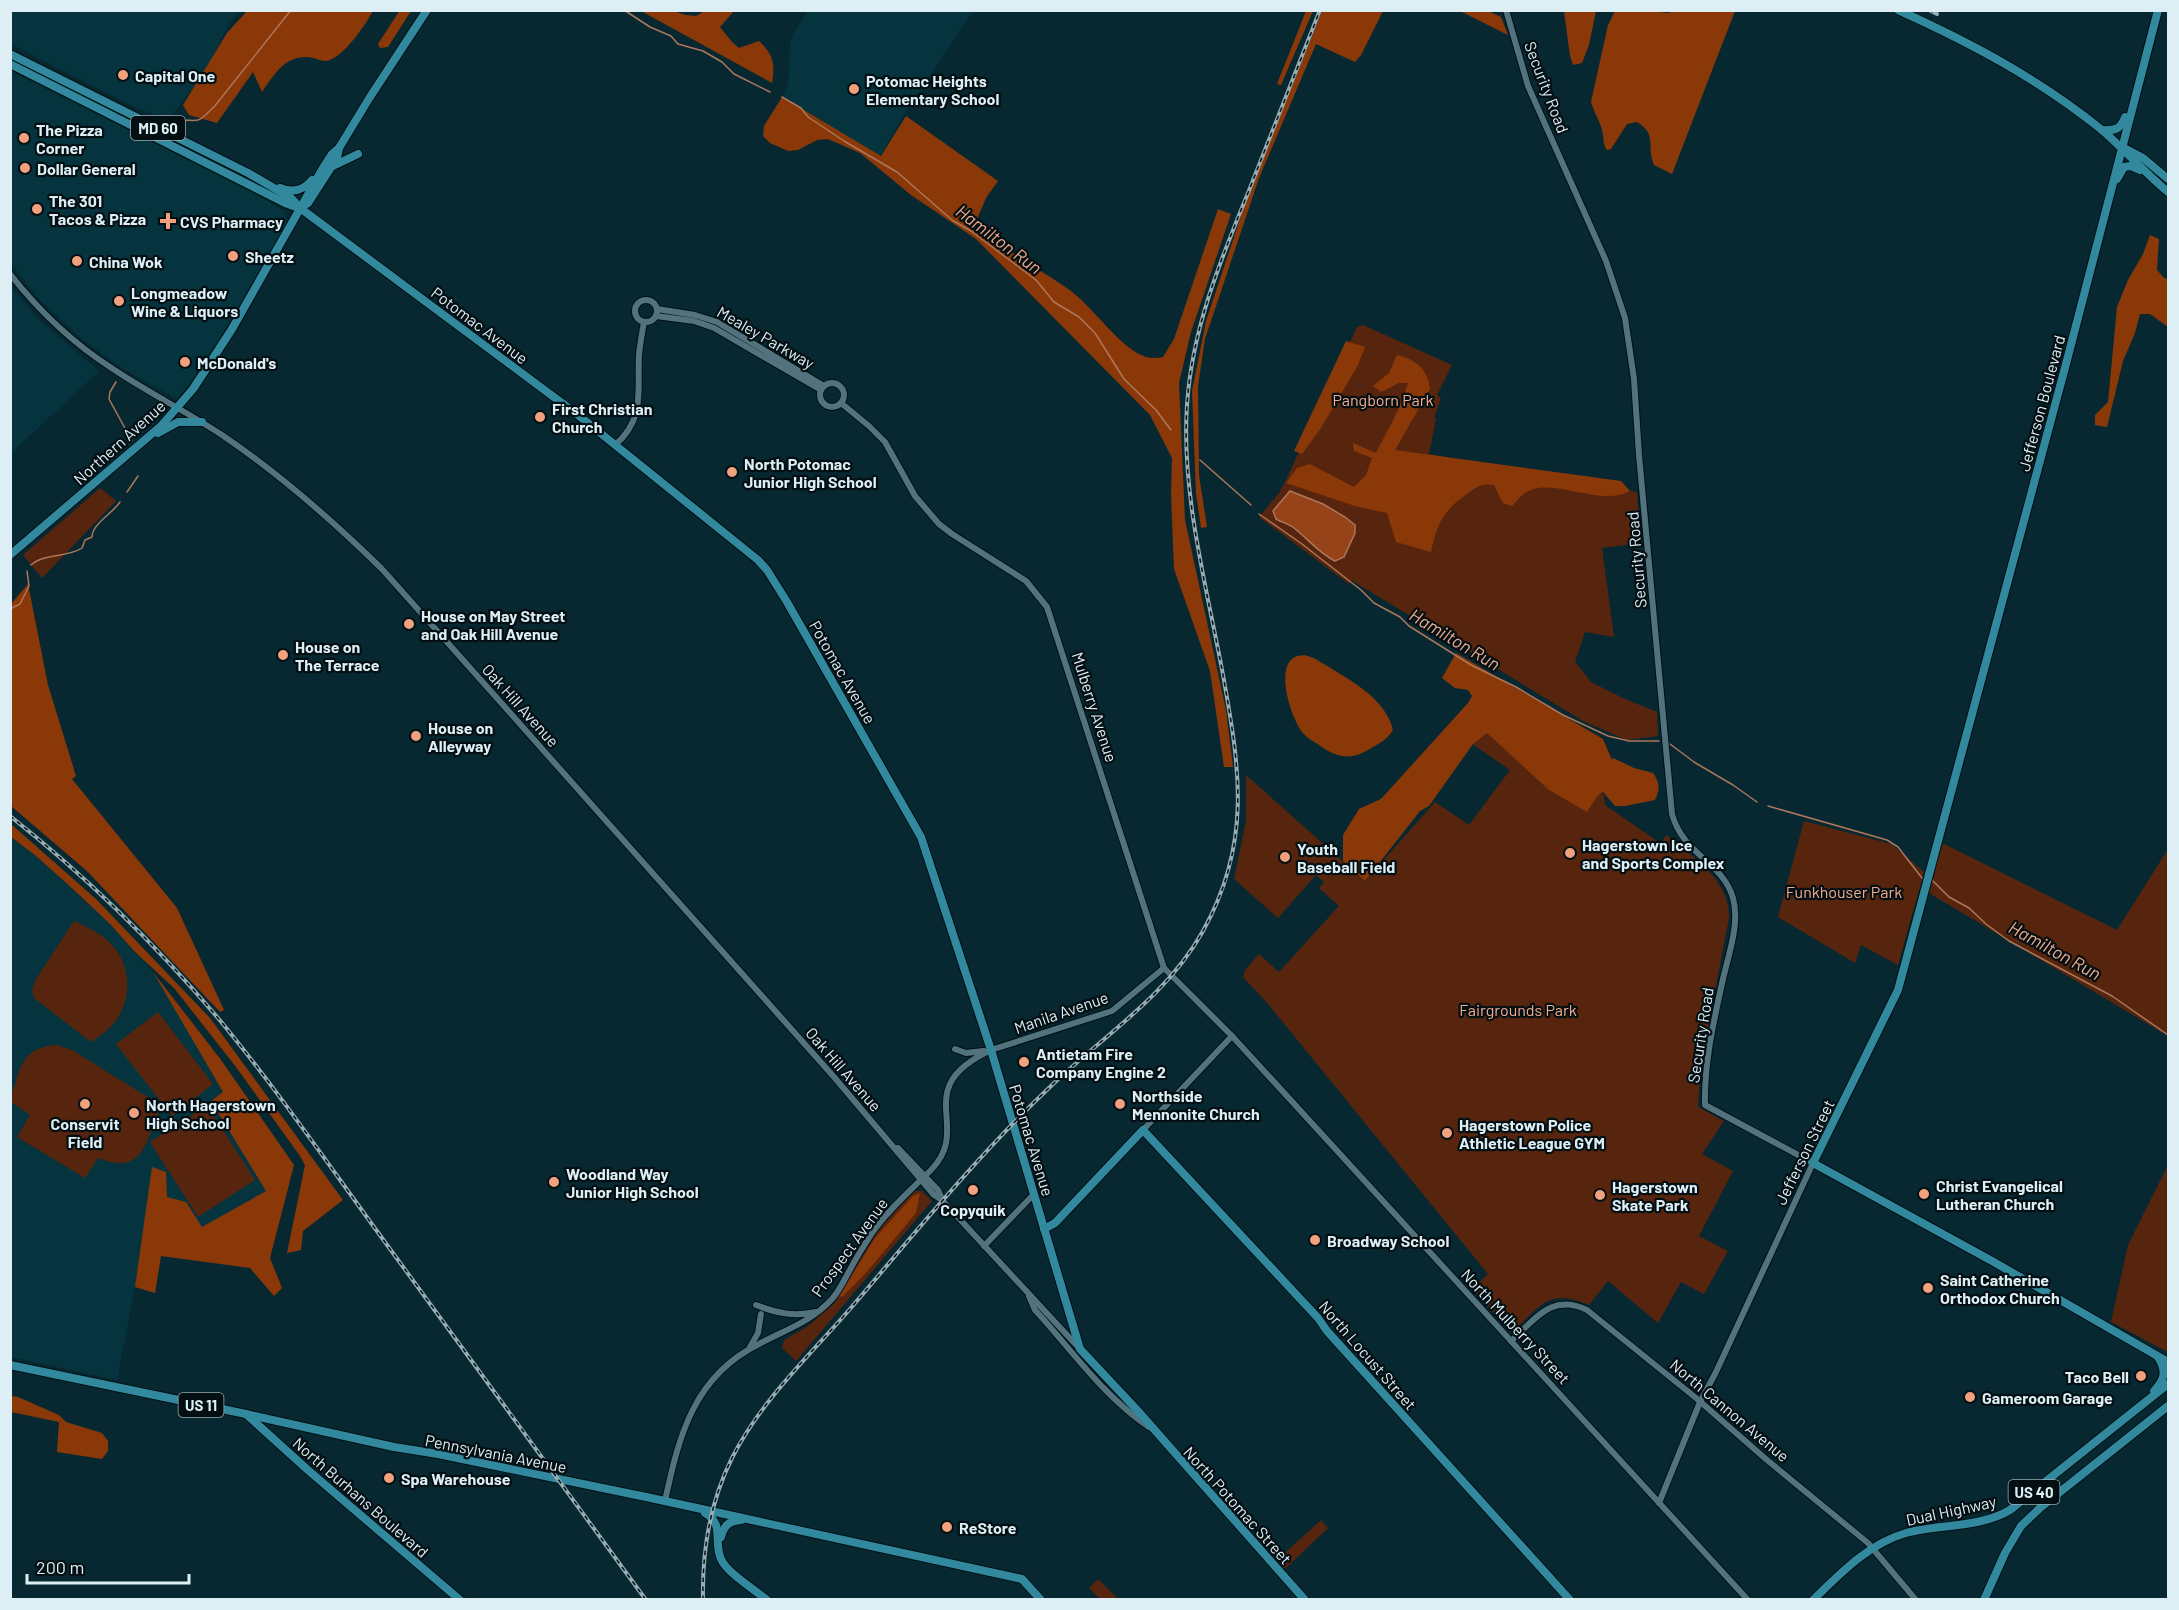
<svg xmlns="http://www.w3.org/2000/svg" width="2179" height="1610" font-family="Barlow,sans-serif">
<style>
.built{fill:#05343f}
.green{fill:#57250d}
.forest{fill:#8b3809}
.water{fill:#974319;stroke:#ac775b;stroke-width:1.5}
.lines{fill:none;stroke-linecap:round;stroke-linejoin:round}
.stream{stroke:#ac775b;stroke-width:1.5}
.minor-casing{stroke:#001016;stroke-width:8}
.major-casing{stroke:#001016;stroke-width:10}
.minor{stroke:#52737d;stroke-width:6}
.major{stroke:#32899e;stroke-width:8}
.rail-casing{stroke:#95acb3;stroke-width:4}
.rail{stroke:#040f13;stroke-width:1.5;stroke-dasharray:4.5;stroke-linecap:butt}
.poi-dot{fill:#f2a17e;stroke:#040f13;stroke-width:2}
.labels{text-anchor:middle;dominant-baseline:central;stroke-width:4.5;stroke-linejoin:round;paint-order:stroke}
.shield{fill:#040f13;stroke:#9cacb1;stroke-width:1.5}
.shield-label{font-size:15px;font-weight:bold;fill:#ddeff5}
.poi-label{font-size:16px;font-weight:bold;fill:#ddeff5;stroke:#040f13;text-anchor:start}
.street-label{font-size:16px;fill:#ddeff5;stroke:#040f13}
.park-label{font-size:16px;fill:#f3ac8e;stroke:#040f13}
.water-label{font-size:18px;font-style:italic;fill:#f2ab8d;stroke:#040f13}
</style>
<rect width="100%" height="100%" fill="#072831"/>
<g class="built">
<path d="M10,11L11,10L239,11L230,23L202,76L168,120L132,106L11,44Z"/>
<path d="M808,11H973L905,113L877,161L808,117L801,108L782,97L788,84L790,45L792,36Z"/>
<path d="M11,71L253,193L281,209L286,215L287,223L218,341L194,378L177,399L125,370L84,341L38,298L11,264Z"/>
<path d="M11,286L38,319L99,371L11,453Z"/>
<path d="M10,837L36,856L110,924L153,972L221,1060L294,1165L250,1268L161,1256L155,1293L135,1287L117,1380L11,1357Z"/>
</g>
<g class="green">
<path d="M1363,325L1452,365L1437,395L1441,398L1434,418L1436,419L1429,454L1637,492L1641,543L1602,548L1614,637L1585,632L1575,662L1591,682L1625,699L1657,712L1658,736L1627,740L1583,721L1351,580L1349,584L1259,517L1279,493L1286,480L1357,327Z"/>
<path d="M100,488L116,501L42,578L23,555Z"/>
<path d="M1490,700L1604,795L1605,805L1660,843L1667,835C1693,858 1730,879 1729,918L1701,1063L1698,1107L1724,1121L1702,1154L1733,1171L1699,1236L1728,1251L1704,1294L1681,1282L1658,1323L1608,1281L1589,1305C1548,1287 1540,1306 1512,1333L1472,1289L1488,1274L1268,1004L1243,977L1245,970L1259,954L1279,972L1339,906L1319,888L1324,882L1316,875L1278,918L1234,879L1246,821V775L1365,881L1435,802L1469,825L1510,770L1462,737Z"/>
<path d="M1804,821L1891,844L1924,872L1898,965L1861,945L1855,963L1778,917Z"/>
<path d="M1942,843L2117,930L2168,849V1036L1929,893Z"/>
<path d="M74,921C87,927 103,934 113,946C132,967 132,1003 113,1024C107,1031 98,1037 91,1042L34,998L32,989L36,979Z"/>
<path d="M158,1012L213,1084L172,1116L116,1044Z"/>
<path d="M57,1045L72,1050L162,1106C146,1135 147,1178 98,1158L85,1178L17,1137L30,1115L11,1102C10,1095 13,1091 15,1084C22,1059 29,1047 57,1045Z"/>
<path d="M207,1105L255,1180L198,1217L150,1142Z"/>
<path d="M2168,1165V1352L2111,1322L2128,1245Z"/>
<path d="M914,1191H922L932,1201L796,1361L782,1348L784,1340L808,1326L833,1304L879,1229Z"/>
<path d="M1321,1520L1328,1528L1285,1569L1279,1562L1278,1559Z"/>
<path d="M1098,1579L1118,1599H1100L1089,1588Z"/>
</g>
<g class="forest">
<path d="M400,10L411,11L388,47L380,48L378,44Z"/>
<path d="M1677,10L1735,11L1672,174L1654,165C1646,146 1658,135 1637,122L1627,124L1611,149L1607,150C1603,144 1604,142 1603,135C1602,124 1594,113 1591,102L1608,25L1615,11H1647L1668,13Z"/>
<path d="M247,11V10L373,11C365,25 343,59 326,61C320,61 313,57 308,57C284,56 274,75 262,92L253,72L217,123L189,115L183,105L227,33Z"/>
<path d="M641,11H673L686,15L696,16L705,11H734L720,27L732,42L739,48L759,41C774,55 775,64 772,83Z"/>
<path d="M1306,11H1313L1281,85L1277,84Z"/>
<path d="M1322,11H1383L1361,55L1355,62L1316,44L1259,178L1205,339L1198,386L1199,475L1207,527L1201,528L1196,494L1192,391L1206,321L1245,204Z"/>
<path d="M1460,11H1488L1501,17L1508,35Z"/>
<path d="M1564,11H1596L1589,45L1582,63L1573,65L1570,56Z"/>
<path d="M782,97L881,156L906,116L998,181L986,198L978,217C989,247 1052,274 1077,296C1096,313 1117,341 1137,353C1146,358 1153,359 1163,357L1174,339L1218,209L1231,214L1191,332L1179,383L1185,520L1226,710L1233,767H1224L1210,671L1174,569L1171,494L1172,458L1150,415L976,239L911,195L860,153L828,139L817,140L798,150L788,151L770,143L763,136L764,126Z"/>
<path d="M2150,235L2159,239L2157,270L2164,278L2168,279V327L2150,314H2140L2135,333L2123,361L2107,427L2095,425V415L2108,402L2117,307L2128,280L2143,254Z"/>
<path d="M1346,341L1365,347L1358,365L1321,428L1302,454L1294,451Z"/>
<path d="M1397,355C1416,360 1428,369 1430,389L1395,450L1621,481L1630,491C1600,508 1550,475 1525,493C1520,496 1516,502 1512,506L1503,503L1494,485C1483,483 1477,486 1468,493C1443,511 1437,523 1431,552L1396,542L1387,513L1355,506L1286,483L1297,468L1310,464L1354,487L1366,475L1372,458L1354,451L1353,443L1376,453C1388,429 1401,408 1408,383H1399L1381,392L1373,386L1389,373Z"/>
<path d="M28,584L48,685L76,776L72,779L177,908L224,1010L220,1012L88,872L11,806V604Z"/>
<path d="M1456,653L1603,739L1612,760L1613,758L1634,768L1653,773C1660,783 1660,789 1655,800L1625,806H1615L1603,792L1598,795L1587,812L1549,790L1487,733L1473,744L1429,806L1420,811L1365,881L1343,861V835L1359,809L1381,799L1468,703L1472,696L1468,690L1455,688L1442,678Z"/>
<path d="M1304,655L1314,658C1342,676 1385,695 1393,730C1387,740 1378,744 1368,750C1351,760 1338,758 1322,747C1315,742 1308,739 1303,733C1292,720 1274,667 1295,657C1298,655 1301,656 1304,655Z"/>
<path d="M11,824L96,899L210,1018L343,1200L303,1231L301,1250L287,1253L305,1165L300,1156L236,1067L174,988L135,952L110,924L75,891L36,856L11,837Z"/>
<path d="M153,972L221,1060L294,1165L270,1258L282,1288L274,1296L250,1268L161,1256L155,1293L135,1287L152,1167L166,1172L167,1197L186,1202L202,1227L266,1191L211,1101L223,1092Z"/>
<path d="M920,1193L916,1213L865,1274L842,1297L839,1296L875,1238L913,1196Z"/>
<path d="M11,1396L18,1397L59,1415L66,1422L102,1433L108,1441V1451L102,1459L57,1452L59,1422L11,1412Z"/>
</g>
<path class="water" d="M1290,491L1323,504L1345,517L1355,525V533L1344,557L1335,561C1319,553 1308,539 1294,528C1289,524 1281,522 1276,519L1273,511Z"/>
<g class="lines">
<g class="stream">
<path d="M624,10L650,27L671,36L678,44L703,51L722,62L734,74L770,92"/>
<path d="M782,97L801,108L808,117L844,141L897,172L952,220L971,231L1036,280L1054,302L1079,317L1095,333L1124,379L1156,410L1171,430"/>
<path d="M176,129C180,116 188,122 198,120C204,118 209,111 214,107L291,10"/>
<path d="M116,382L110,392L109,399L132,441"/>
<path d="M1200,460L1251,505"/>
<path d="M127,492L138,476"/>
<path d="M1259,514L1302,544L1361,590L1374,603L1400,617L1409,626L1471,665L1516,687L1563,715L1608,736L1629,741H1659"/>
<path d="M31,565C44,553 67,558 82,548L85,540L92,537C92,524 112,514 120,502"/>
<path d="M10,609L20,604L29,586L27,571"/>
<path d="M1670,744L1694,762L1733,785L1757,802"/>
<path d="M1768,806L1887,840L1898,847L1922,878"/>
<path d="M1933,881L1949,897L1969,908L1986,924L2009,941L2112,996L2168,1035"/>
</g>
<g class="minor-casing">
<g id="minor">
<path d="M1506,10L1528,86L1606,261L1625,318L1634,379L1639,455L1672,814C1683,855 1723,862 1733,898C1740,923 1729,953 1723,979C1714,1020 1704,1062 1705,1105L1813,1163L1716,1372L1700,1402L1659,1503"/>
<path d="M10,274C39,311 74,344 113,369C149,393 187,412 222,435C281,475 331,519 382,569L834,1077L934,1195L942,1200L1079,1348"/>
<circle cx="646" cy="311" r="11"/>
<path d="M657,309L695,315L717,322L824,386"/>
<path d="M656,316L694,321L714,328L821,390"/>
<circle cx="832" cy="395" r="12"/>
<path d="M841,403L869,426L885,442L915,496L939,524L952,534L1026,581L1047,607L1164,968L1232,1036L1748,1600"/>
<path d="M615,445C646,419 637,389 639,355C640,344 642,333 644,322"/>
<path d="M955,1049L966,1053L984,1051"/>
<path d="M1143,1130L1232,1036"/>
<path d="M898,1148L938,1190L942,1199"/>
<path d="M984,1246L1034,1194"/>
<path d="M1029,1296L1035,1310C1071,1349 1104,1397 1149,1427"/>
<path d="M756,1305C776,1313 794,1317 816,1312"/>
<path d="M1511,1341C1536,1319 1551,1293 1587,1310L1696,1398L1767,1460L1868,1543L1916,1600"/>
<path d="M750,1347L758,1333L761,1314"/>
<path d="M665,1501C679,1435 694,1376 759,1344C785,1330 811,1322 832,1299C840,1290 845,1278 851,1268C857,1256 865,1244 872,1233C889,1209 911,1190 931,1170C974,1126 908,1089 991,1050L1112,1011L1164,968"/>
</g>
</g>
<g class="major-casing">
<g id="major">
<path d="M1898,10C1971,43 2039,79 2102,130C2125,150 2145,173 2168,192"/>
<path d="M2158,10L2066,364L1898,990L1813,1163L1992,1261L2168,1362"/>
<path d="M10,54L248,173L291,198L300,208L578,415L758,560L767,570L787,602L921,837L991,1050L1080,1349L1137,1410L1305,1600"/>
<path d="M10,64L285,203L299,208"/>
<path d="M2102,130C2115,131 2121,129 2125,117"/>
<path d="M2126,149L2143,158L2168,179"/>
<path d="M333,166L358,154"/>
<path d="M2117,179L2124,167L2131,166L2140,170"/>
<path d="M280,188C293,193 303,191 312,180"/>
<path d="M301,207L308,203L337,158L339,148"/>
<path d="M158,433L178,422H202"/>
<path d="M10,555L161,426L193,389L232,329L323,168L332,154L339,148L370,97L427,10"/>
<path d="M1044,1229L1055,1223L1143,1130L1318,1318L1327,1331L1570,1600"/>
<path d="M10,1365L246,1414L394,1447L438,1454L651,1498L1022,1579L1041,1600"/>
<path d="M2154,1391C2165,1379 2167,1371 2158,1357"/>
<path d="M246,1414L309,1471L460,1600"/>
<path d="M705,1513C725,1524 713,1542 721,1559C727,1573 754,1589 767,1600"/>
<path d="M721,1537C724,1525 729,1521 741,1520"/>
<path d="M1813,1600C1841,1573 1868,1544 1906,1533C1939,1524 1980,1528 2010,1510L2168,1384"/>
<path d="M1984,1600L2005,1553L2021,1526L2041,1507L2168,1406"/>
</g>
</g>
<use href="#minor" class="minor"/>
<use href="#major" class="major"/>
<g class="rail-casing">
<g id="rail">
<path d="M1929,10L1937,14"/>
<path d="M10,816C86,876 155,944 218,1018C276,1088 328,1164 382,1238C470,1358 558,1479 646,1600"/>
<path d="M703,1600C702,1551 710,1502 732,1458C760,1402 809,1356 850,1309C915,1233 978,1155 1051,1086C1103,1036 1167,996 1203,931C1252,843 1240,769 1223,675C1207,588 1181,494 1187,405C1192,328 1221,259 1250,188C1273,129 1297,70 1320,10"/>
</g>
</g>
<use href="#rail" class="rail"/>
</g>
<g class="poi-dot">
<circle cx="123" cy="75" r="6"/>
<circle cx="854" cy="89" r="6"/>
<circle cx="24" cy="138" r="6"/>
<circle cx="25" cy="168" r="6"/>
<circle cx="37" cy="209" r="6"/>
<path d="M165 212h6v6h6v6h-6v6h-6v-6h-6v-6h6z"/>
<circle cx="233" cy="256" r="6"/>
<circle cx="77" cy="261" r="6"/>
<circle cx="119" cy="301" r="6"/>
<circle cx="185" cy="362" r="6"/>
<circle cx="540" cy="417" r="6"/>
<circle cx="732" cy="472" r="6"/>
<circle cx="409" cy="624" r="6"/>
<circle cx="283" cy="655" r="6"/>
<circle cx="416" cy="736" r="6"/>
<circle cx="1570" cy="853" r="6"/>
<circle cx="1285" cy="857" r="6"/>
<circle cx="1024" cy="1062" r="6"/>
<circle cx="85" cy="1104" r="6"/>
<circle cx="1120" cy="1104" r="6"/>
<circle cx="134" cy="1113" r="6"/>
<circle cx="1447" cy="1133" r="6"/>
<circle cx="554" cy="1182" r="6"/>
<circle cx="973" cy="1190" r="6"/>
<circle cx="1924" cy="1194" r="6"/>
<circle cx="1600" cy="1195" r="6"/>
<circle cx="1315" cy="1240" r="6"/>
<circle cx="1928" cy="1288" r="6"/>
<circle cx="2141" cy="1376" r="6"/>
<circle cx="1970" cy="1397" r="6"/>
<circle cx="389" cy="1478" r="6"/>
<circle cx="947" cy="1527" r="6"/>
</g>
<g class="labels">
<g class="shield">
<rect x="131" y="116" width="54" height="24" rx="4.5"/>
<rect x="178.5" y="1393" width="45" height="24" rx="4.5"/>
<rect x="2008.5" y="1480" width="51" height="24" rx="4.5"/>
</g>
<g class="shield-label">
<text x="158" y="128">MD 60</text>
<text x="201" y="1405">US 11</text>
<text x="2034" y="1492">US 40</text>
</g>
<g class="poi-label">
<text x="135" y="75">Capital One</text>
<text x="866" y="80">Potomac Heights<tspan x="866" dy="18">Elementary School</tspan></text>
<text x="36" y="129">The Pizza<tspan x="36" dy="18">Corner</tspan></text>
<text x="37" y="168">Dollar General</text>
<text x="49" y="200">The 301<tspan x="49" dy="18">Tacos &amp; Pizza</tspan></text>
<text x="180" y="221">CVS Pharmacy</text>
<text x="245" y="256">Sheetz</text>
<text x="89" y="261">China Wok</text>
<text x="131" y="292">Longmeadow<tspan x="131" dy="18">Wine &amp; Liquors</tspan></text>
<text x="197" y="362">McDonald's</text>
<text x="552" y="408">First Christian<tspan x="552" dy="18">Church</tspan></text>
<text x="744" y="463">North Potomac<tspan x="744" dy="18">Junior High School</tspan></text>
<text x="421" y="615">House on May Street<tspan x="421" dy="18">and Oak Hill Avenue</tspan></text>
<text x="295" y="646">House on<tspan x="295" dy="18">The Terrace</tspan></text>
<text x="428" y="727">House on<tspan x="428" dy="18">Alleyway</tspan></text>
<text x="1582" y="844">Hagerstown Ice<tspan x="1582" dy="18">and Sports Complex</tspan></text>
<text x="1297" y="848">Youth<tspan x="1297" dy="18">Baseball Field</tspan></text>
<text x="1036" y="1053">Antietam Fire<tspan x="1036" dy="18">Company Engine 2</tspan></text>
<text x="1132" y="1095">Northside<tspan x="1132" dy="18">Mennonite Church</tspan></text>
<text x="146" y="1104">North Hagerstown<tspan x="146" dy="18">High School</tspan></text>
<text x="85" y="1123" text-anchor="middle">Conservit<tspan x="85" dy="18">Field</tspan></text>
<text x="1459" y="1124">Hagerstown Police<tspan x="1459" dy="18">Athletic League GYM</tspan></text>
<text x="566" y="1173">Woodland Way<tspan x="566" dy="18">Junior High School</tspan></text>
<text x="1936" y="1185">Christ Evangelical<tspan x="1936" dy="18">Lutheran Church</tspan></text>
<text x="1612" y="1186">Hagerstown<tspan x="1612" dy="18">Skate Park</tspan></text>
<text x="973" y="1209" text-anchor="middle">Copyquik</text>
<text x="1327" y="1240">Broadway School</text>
<text x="1940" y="1279">Saint Catherine<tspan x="1940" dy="18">Orthodox Church</tspan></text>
<text x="2129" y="1376" text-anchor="end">Taco Bell</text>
<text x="1982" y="1397">Gameroom Garage</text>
<text x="401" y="1478">Spa Warehouse</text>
<text x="959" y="1527">ReStore</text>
</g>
<g class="street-label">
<text transform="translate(1547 87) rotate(69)">Security Road</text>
<text transform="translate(480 325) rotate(37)">Potomac Avenue</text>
<text transform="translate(766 337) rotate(30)">Mealey Parkway</text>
<text transform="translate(2041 403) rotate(-75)">Jefferson Boulevard</text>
<text transform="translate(119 442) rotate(-42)">Northern Avenue</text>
<text transform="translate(1636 560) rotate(-95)">Security Road</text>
<text transform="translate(843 672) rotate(60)">Potomac Avenue</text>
<text transform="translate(521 705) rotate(48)">Oak Hill Avenue</text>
<text transform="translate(1095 707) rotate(72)">Mulberry Avenue</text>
<text transform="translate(1061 1012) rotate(-19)">Manila Avenue</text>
<text transform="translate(1700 1035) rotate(-81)">Security Road</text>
<text transform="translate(844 1069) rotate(49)">Oak Hill Avenue</text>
<text transform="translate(1032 1140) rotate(73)">Potomac Avenue</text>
<text transform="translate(1804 1152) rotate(-64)">Jefferson Street</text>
<text transform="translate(849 1247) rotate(-54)">Prospect Avenue</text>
<text transform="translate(1516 1326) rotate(47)">North Mulberry Street</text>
<text transform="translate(1368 1355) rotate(49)">North Locust Street</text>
<text transform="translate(1730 1410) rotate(40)">North Cannon Avenue</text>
<text transform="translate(496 1453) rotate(11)">Pennsylvania Avenue</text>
<text transform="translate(361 1497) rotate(41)">North Burhans Boulevard</text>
<text transform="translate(1238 1505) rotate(48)">North Potomac Street</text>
<text transform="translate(1951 1510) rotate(-12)">Dual Highway</text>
</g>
<g class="park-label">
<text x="1383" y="399">Pangborn Park</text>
<text x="1844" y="891">Funkhouser Park</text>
<text x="1518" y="1009">Fairgrounds Park</text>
</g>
<g class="water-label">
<text transform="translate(999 239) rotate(37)">Hamilton Run</text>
<text transform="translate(1455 639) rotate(31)">Hamilton Run</text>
<text transform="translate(2055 950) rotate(29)">Hamilton Run</text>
</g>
</g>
<rect width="2179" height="1610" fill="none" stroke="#ddeff5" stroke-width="24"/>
<path d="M27 1574v9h162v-9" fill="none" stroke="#ddeff5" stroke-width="3"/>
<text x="36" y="1574" font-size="18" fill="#ddeff5" stroke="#040f13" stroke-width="4.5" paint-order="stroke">200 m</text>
</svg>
